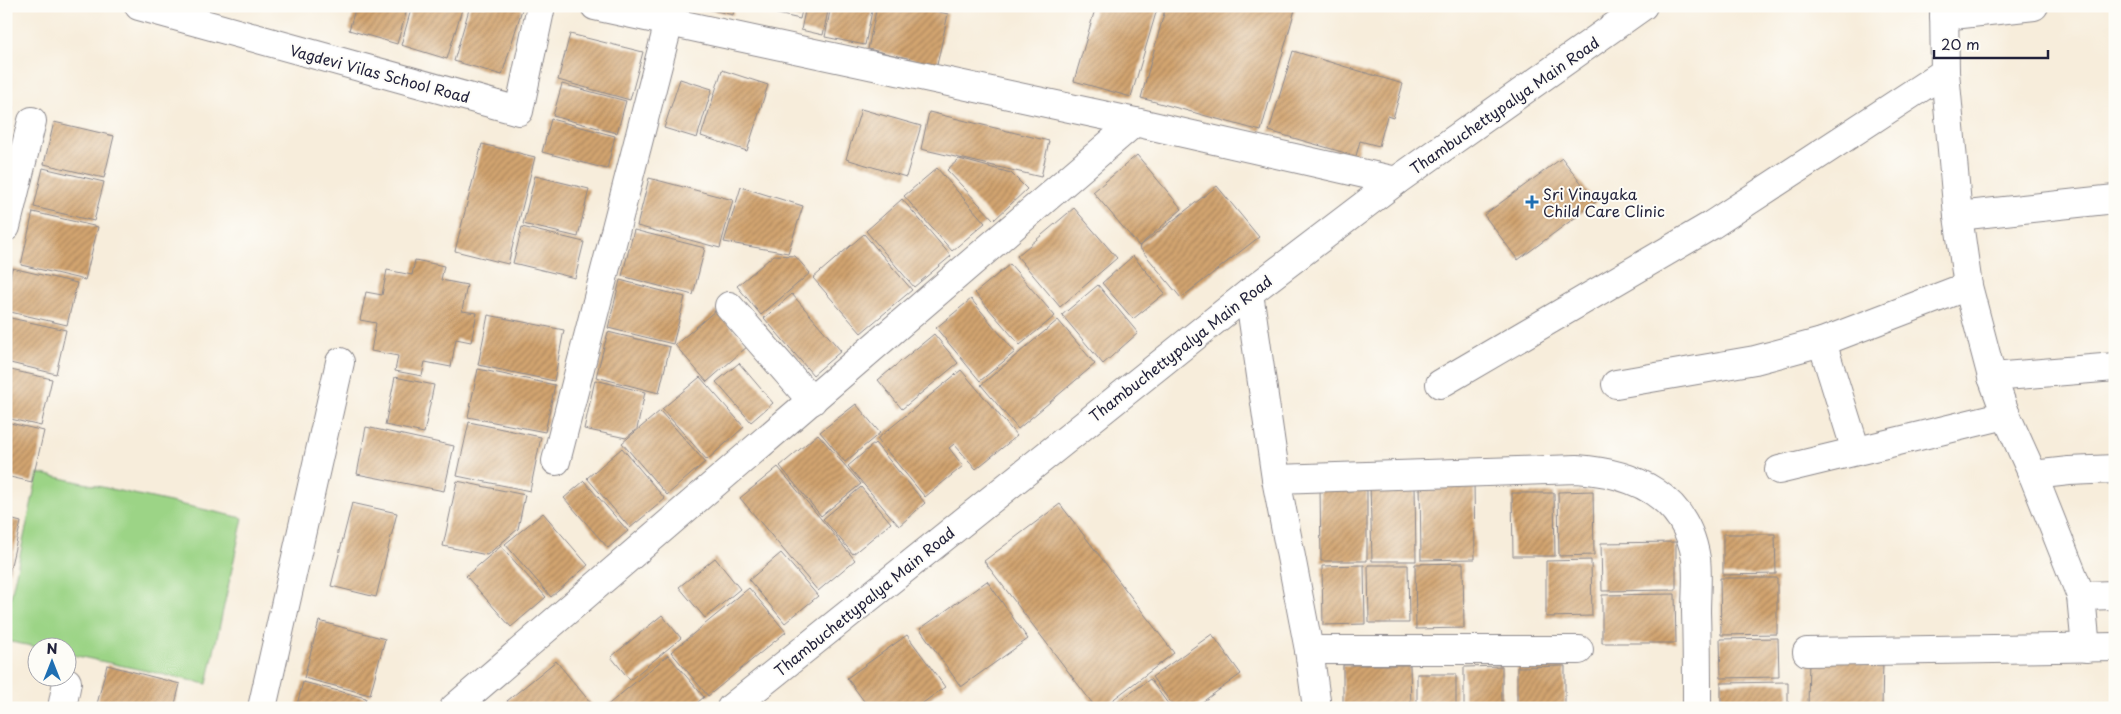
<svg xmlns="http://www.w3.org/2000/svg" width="2121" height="714" font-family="'Playpen Sans',sans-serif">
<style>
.garden{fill:#9cd486;stroke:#5f7b60}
.building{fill:url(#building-hatch)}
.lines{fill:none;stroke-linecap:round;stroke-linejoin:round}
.minor-casing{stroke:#8c888b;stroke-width:30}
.secondary-casing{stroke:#8c888b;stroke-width:30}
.minor{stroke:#fff;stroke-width:28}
.secondary{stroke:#fff;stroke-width:28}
.poi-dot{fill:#1f6fb2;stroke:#fdfcf7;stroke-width:2}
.labels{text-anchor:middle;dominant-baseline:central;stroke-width:4;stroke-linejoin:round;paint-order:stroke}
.street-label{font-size:15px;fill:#22223b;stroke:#fdfcf7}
.poi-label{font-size:15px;fill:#22223b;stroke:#fdfcf7;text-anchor:start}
</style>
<defs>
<pattern id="building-hatch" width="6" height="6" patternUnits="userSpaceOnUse" patternTransform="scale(1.25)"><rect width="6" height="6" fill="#d2a470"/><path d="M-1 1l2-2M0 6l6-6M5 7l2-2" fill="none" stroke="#aa855d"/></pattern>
</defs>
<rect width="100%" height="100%" fill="#fdfcf7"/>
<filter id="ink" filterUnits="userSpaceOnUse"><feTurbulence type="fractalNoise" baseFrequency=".02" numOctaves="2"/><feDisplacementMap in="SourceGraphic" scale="10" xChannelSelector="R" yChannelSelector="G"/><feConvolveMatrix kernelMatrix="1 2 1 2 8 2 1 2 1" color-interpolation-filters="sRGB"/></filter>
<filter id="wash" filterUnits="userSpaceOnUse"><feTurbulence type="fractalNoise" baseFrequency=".0096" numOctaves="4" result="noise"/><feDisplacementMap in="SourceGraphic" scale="20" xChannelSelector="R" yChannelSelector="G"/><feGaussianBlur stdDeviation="1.12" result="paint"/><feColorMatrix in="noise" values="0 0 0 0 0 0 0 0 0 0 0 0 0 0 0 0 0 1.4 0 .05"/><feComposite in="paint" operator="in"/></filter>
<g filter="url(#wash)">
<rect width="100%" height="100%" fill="#f7eddb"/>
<path class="garden" d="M38,473L243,518L207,684L68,654V646L37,647L6,641V619Z"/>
<g id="blocks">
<g class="building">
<path d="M356,6H408L397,44L349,30Z"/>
<path d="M412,6H463L447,59L401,45Z"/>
<path d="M470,6H523L502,75L454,61Z"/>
<path d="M695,6H735L733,15Z"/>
<path d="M742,6H803L800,19Z"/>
<path d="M806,6H829L823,35L801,30Z"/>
<path d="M831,6H873L865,45L825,37Z"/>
<path d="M877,6H914L948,14L937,65L868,49Z"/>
<path d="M1096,6H1158L1131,97L1074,81Z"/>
<path d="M1166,6H1296L1261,131L1141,98Z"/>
<path d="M570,34L643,52L630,100L558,80Z"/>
<path d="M1293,51L1403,84L1393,118L1387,116L1379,146L1360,141L1356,156L1269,131Z"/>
<path d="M722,70L768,85L747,151L701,136Z"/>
<path d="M680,79L712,89L697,138L664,128Z"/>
<path d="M562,84L626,101L617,133L553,116Z"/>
<path d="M6,105L13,107L7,129H6Z"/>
<path d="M861,109L921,126L906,177L846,159Z"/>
<path d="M929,112L1049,141L1041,177L921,149Z"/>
<path d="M551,119L615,136L607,169L542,152Z"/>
<path d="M54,122L114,136L104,178L44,164Z"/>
<path d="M482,144L535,157L508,264L455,251Z"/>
<path d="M1137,155L1182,209L1139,246L1093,192Z"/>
<path d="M1562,158L1596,202L1518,260L1484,215Z"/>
<path d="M959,159L1011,173L1027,189L994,220L947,170Z"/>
<path d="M43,168L104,182L94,221L34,207Z"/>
<path d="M937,168L985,223L952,251L904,196Z"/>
<path d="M535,176L589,189L578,237L523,224Z"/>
<path d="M649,178L733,200L720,248L637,226Z"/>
<path d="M1217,186L1259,237L1181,298L1139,247Z"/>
<path d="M741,187L803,206L788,253L724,242Z"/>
<path d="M902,199L951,256L914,287L866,231Z"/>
<path d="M1074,208L1117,258L1060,307L1017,256Z"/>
<path d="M33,212L98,227L85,280L21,265Z"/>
<path d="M522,227L584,242L575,278L513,263Z"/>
<path d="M634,230L705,248L693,295L622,276Z"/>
<path d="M864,234L912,290L861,333L813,278Z"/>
<path d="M774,255L795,256L810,273L761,315L737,286Z"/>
<path d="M1133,256L1165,293L1133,319L1102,283Z"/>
<path d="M415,260L444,266L441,280L467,285L462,311L477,313L471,342L456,339L451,367L425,362L422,376L395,371L398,356L371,351L376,323L360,320L366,292L382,295L387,270L412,275Z"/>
<path d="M1010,264L1055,316L1020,345L975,293Z"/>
<path d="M12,268L77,283L67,325L6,311V294Z"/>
<path d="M620,280L685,297L673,344L608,328Z"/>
<path d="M1098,285L1138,333L1103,364L1062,315Z"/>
<path d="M792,294L841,351L813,375L764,318Z"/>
<path d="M971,299L1015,352L980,381L936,328Z"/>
<path d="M716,310L748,346L707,382L675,345Z"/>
<path d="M488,315L564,330L554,381L478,365Z"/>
<path d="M6,317L66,330L56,374L6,362Z"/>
<path d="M1058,320L1095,364L1018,429L981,385Z"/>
<path d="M608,332L670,347L659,393L596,377Z"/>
<path d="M934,334L958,363L902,409L878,380Z"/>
<path d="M739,363L773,403L751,422L716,382Z"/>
<path d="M6,369L52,379L41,426L6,418Z"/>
<path d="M478,369L555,385L545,432L468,417Z"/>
<path d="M961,370L1017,436L976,469L954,444L949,448L963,466L925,497L877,439Z"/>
<path d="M395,377L434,385L424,433L385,425Z"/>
<path d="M700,377L744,427L707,460L662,409Z"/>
<path d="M595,380L645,392L637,429L626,438L584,429Z"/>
<path d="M856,404L880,433L845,462L820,432Z"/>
<path d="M660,411L705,462L667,495L622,443Z"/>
<path d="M6,422L44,431L32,482L6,476Z"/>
<path d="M469,422L541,437L530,491L457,476Z"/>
<path d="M366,427L454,446L444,491L357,474Z"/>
<path d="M818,434L861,484L821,516L780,466Z"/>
<path d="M875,443L925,503L899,526L848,466Z"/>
<path d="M622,448L665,499L630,528L587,478Z"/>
<path d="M778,467L855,560L818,591L740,498Z"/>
<path d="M1474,480L1475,559L1421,560L1420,481Z"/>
<path d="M457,481L525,495L518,529L487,555L443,546Z"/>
<path d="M584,481L628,531L608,548L564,498Z"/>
<path d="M1370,484H1415L1416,561H1372Z"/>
<path d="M1367,485V561H1321L1320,486Z"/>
<path d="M861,487L891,523L853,554L823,519Z"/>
<path d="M1593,491L1594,555L1559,556L1558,492Z"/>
<path d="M1512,493H1554L1555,556H1513Z"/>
<path d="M352,503L397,513L376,597L331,586Z"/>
<path d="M1060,504L1174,653L1102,708H1096L984,561Z"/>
<path d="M543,513L588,565L551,597L505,544Z"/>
<path d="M6,518L21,522L8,578L6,577Z"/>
<path d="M1723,534H1775L1776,574L1723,575Z"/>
<path d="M1676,542V590L1602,591L1601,543Z"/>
<path d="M501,546L546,597L511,627L466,576Z"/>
<path d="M781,553L818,596L785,623L749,580Z"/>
<path d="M715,558L740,589L705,618L679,587Z"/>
<path d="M1591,560L1592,616L1546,617V561Z"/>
<path d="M1463,563L1464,628L1416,629L1415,564Z"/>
<path d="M1364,565L1365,624L1323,625L1322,566Z"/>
<path d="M1368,565H1408L1409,623H1369Z"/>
<path d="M1720,578H1777V634L1721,635Z"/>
<path d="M987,581L1028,639L961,687L920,629Z"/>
<path d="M749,588L786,632L708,696L671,652Z"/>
<path d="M1675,594L1676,643H1602V595Z"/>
<path d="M662,615L681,638L630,680L611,657Z"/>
<path d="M319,621L385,639L370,695L304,678Z"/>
<path d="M1212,634L1241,674L1194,708H1175L1152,677Z"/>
<path d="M907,635L945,687L916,708H869L847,678Z"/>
<path d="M1778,638L1779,677L1721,678L1720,639Z"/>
<path d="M668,655L704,697L691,708H604Z"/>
<path d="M1809,658L1883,660L1882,708H1808Z"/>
<path d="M556,661L595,708H513L507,701Z"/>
<path d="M107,665L180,684L174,708H96Z"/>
<path d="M1343,665H1410L1411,708H1343Z"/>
<path d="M1502,666V708H1464V667Z"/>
<path d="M1565,666V708H1517V667Z"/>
<rect x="1417" y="674" width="39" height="34"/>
<path d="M1150,679L1171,708H1110Z"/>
<path d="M303,682L366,698L363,708H296Z"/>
<path d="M1788,682V708H1721V683Z"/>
</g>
</g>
</g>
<g filter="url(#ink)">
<use href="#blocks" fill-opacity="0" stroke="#8c888b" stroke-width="1"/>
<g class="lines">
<g class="minor-casing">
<g id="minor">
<path d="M139,6L519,111L541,6"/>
<path d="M595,6L1135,122L1396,181"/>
<path d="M1944,6L1945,72L1958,216L1968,286L1992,377L2006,415L2033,475L2081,596L2086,648"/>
<path d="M1944,16L2034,6"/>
<path d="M1958,216L2115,199"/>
<path d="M6,227L32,121"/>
<path d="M1249,293L1276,479L1309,650L1317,708"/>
<path d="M729,306L812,401"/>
<path d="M1822,342L1856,451"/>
<path d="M1992,377L2115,367"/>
<path d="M1440,384L1710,226L1945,72"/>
<path d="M1616,384L1755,360L1822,342L1968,286"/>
<path d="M556,461L669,22"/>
<path d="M1779,470L2006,415"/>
<path d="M2033,475L2069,471L2115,469"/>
<path d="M1276,479L1577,469C1634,473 1686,495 1696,559C1698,576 1696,595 1696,612C1697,644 1697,676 1697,708"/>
<path d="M2081,596L2115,595"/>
<path d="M1309,650H1579"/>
<path d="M1807,652L2115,647"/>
<path d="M62,708L67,682"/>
<path d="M262,708L340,362"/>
<path d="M454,708L1135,122"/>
</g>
</g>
<g class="secondary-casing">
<path id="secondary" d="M731,708L1249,293L1396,181L1643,6"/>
</g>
<use href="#minor" class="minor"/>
<use href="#secondary" class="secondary"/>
</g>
</g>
<path class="poi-dot" d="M1529.5 194.5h5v5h5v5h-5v5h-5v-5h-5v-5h5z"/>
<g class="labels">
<g class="street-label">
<text transform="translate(380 73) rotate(15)">Vagdevi Vilas School Road</text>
<text transform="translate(1504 105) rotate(-35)">Thambuchettypalya Main Road</text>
<text transform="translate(1180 348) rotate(-38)">Thambuchettypalya Main Road</text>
<text transform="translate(864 601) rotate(-39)">Thambuchettypalya Main Road</text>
</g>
<g class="poi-label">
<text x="1543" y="193">Sri Vinayaka<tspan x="1543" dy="17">Child Care Clinic</tspan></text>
</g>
</g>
<rect width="2121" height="714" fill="none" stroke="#fdfcf7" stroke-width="25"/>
<g transform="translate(52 662)"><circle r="24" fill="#fdfcf7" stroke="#a5a5ac"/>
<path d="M0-4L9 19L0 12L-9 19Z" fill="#1f6fb2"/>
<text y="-8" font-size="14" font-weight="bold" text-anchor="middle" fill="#22223b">N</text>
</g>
<path d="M1934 50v8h114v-8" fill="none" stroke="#22223b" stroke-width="2.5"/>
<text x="1941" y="50" font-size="15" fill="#22223b" stroke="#fdfcf7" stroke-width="4" paint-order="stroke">20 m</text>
</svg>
